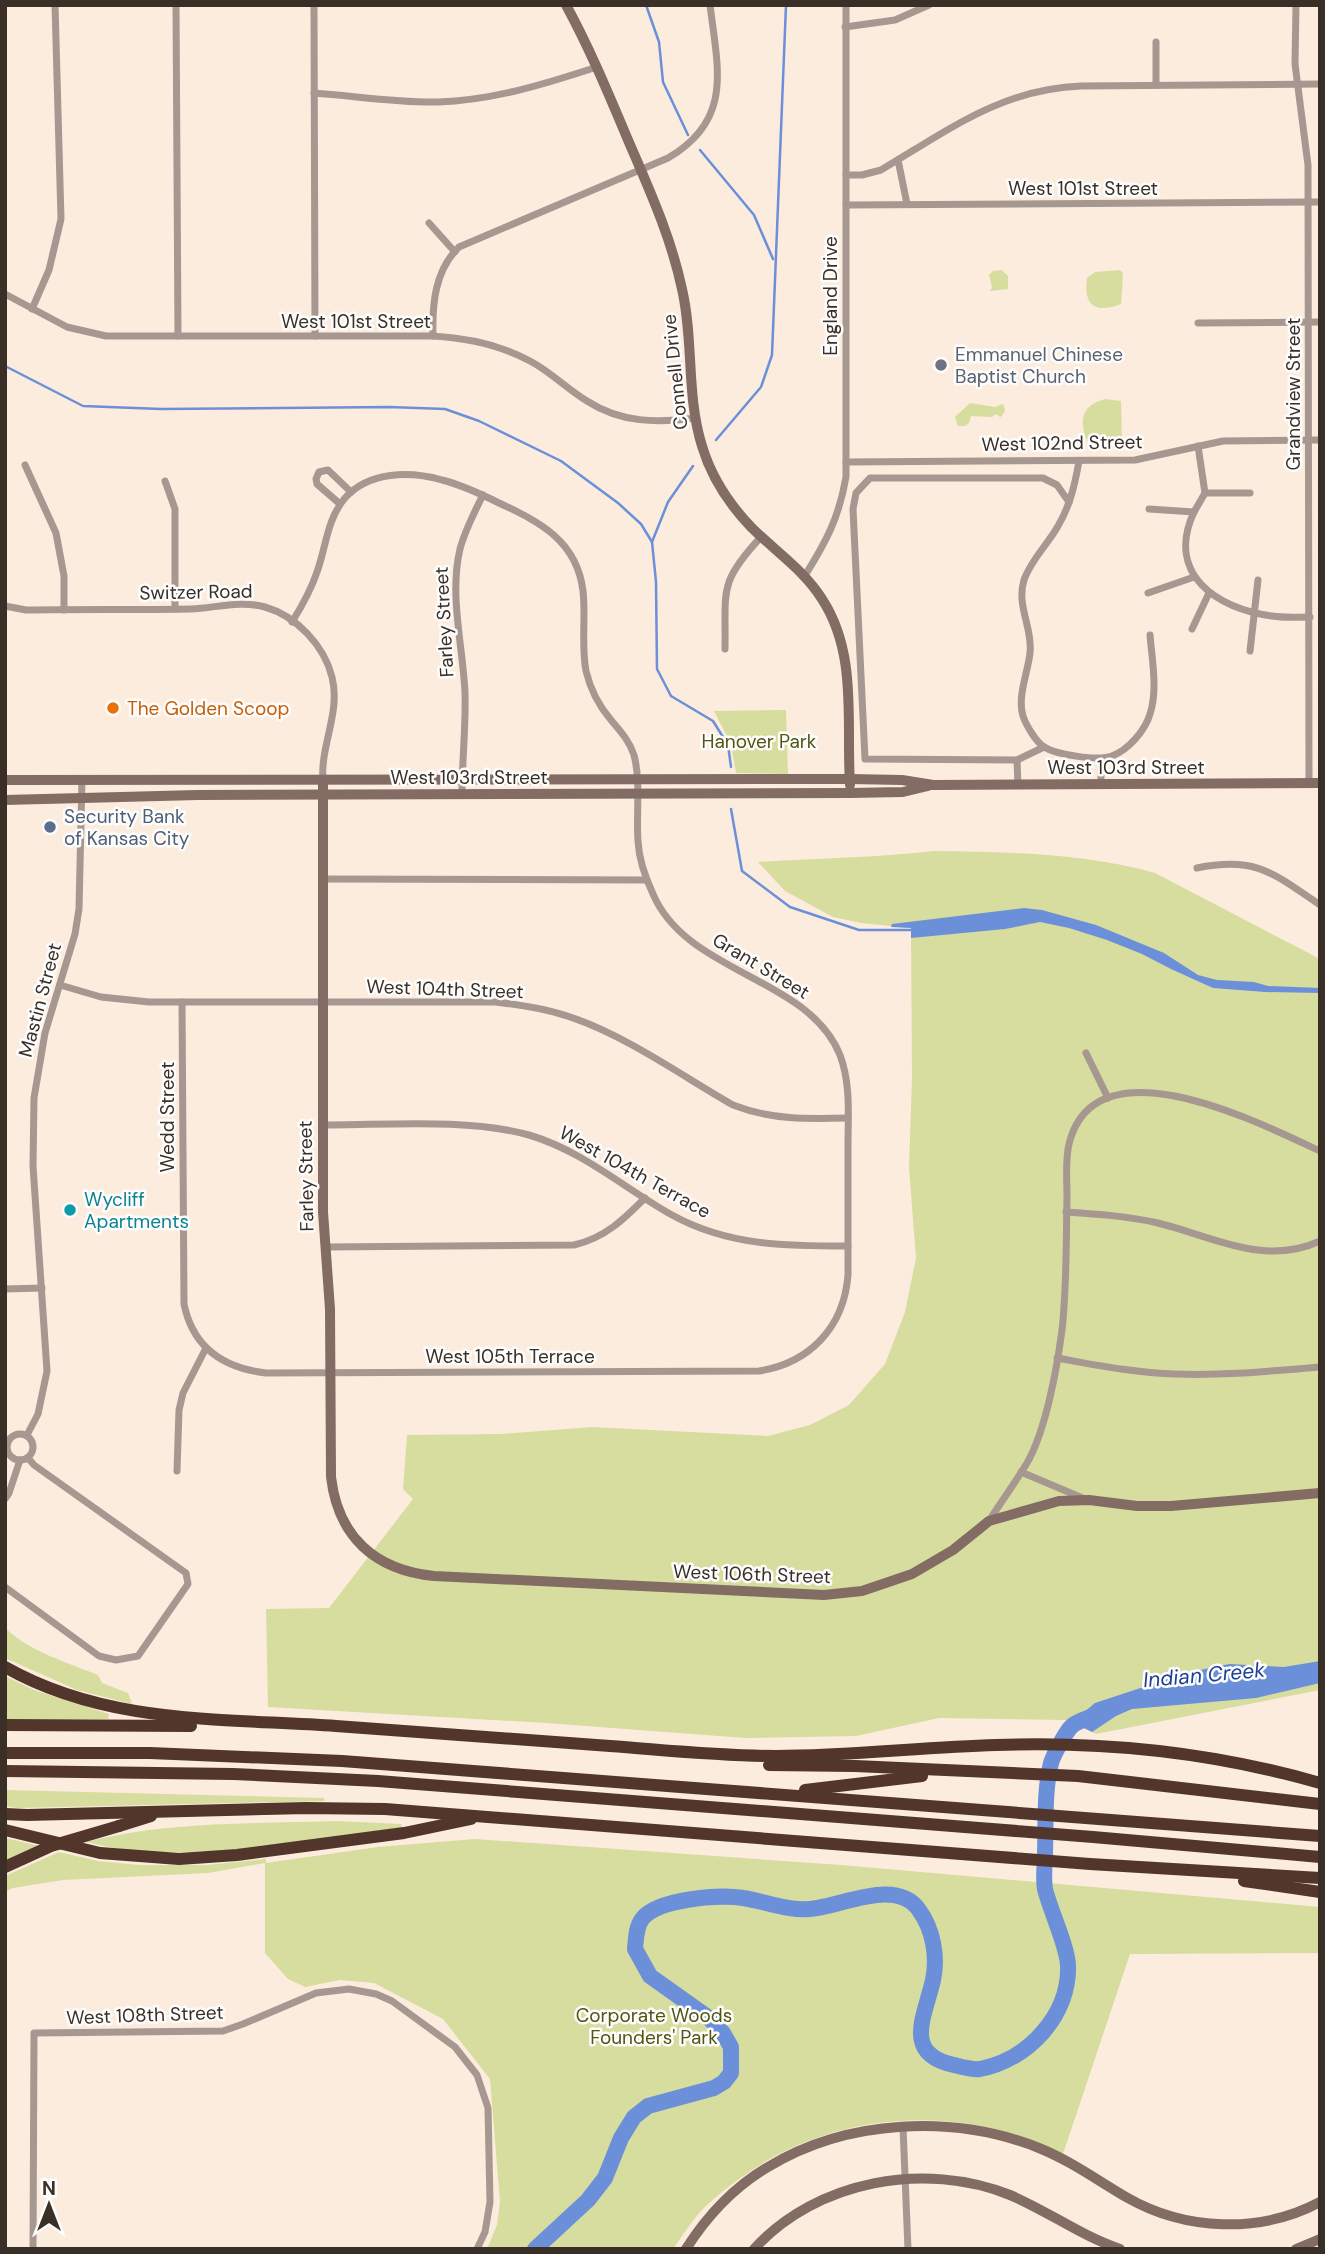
<svg xmlns="http://www.w3.org/2000/svg" width="1325" height="2254" font-family="'DM Sans',sans-serif">
<style>
.green{fill:#d6dd9f}
.water{fill:#6c8fd9}
.lines{fill:none;stroke-linecap:round;stroke-linejoin:round}
.stream{stroke:#6c8fd9;stroke-width:2.5}
.river{stroke:#6c8fd9;stroke-width:16}
.street{stroke:#a69791;stroke-width:7}
.secondary{stroke:#826c64;stroke-width:10}
.highway{stroke:#52362b;stroke-width:12}
.highway-bridge{stroke:#52362b;stroke-width:12}
.worship-dot{fill:#6b7280;stroke:#fdfdfd;stroke-width:2.5}
.food-dot{fill:#e8710a;stroke:#fdfdfd;stroke-width:2.5}
.service-dot{fill:#5c6f8a;stroke:#fdfdfd;stroke-width:2.5}
.culture-dot{fill:#0f9aa8;stroke:#fdfdfd;stroke-width:2.5}
.labels{text-anchor:middle;dominant-baseline:central;stroke-width:5;stroke-linejoin:round;paint-order:stroke}
.street-label{font-size:19px;fill:#3a2f26;stroke:#fdfdfd}
.worship-label{font-size:19px;fill:#5b616d;stroke:#fdfdfd;text-anchor:start}
.food-label{font-size:19px;fill:#c56008;stroke:#fdfdfd;text-anchor:start}
.park-label{font-size:19px;fill:#51550f;stroke:#fdfdfd}
.service-label{font-size:19px;fill:#4e5e75;stroke:#fdfdfd;text-anchor:start}
.culture-label{font-size:19px;fill:#0d838f;stroke:#fdfdfd;text-anchor:start}
.water-label{font-size:21px;font-style:italic;fill:#1c3f95;stroke:#fdfdfd}
</style>
<rect width="100%" height="100%" fill="#fcecdd"/>
<g class="green">
<path d="M1002,270L1008,276V289L990,291L992,287L989,275L993,271Z"/>
<path d="M1120,270L1123,273L1121,304C1096,314 1083,306 1087,278L1095,272Z"/>
<path d="M1105,399L1121,401L1122,441H1087C1079,420 1081,406 1105,399Z"/>
<path d="M970,403L995,407L1003,404L1005,411L1001,417L996,414L992,417L971,416L969,423L965,426H958L955,417Z"/>
<path d="M786,710L788,774L736,773L731,744L714,711Z"/>
<path d="M933,851C1008,852 1083,853 1155,873L1320,959V1690L1096,1734L1067,1720L939,1718L856,1736L745,1738L546,1723L268,1707L266,1609L329,1608L413,1499L403,1489L407,1435L501,1434L592,1427L768,1436L810,1425L849,1405L885,1364L905,1312L916,1258L909,1168L912,1078L911,928L861,923L833,917L785,891L758,862C817,858 875,858 933,851Z"/>
<path d="M5,1628C31,1652 66,1662 98,1675L102,1683L128,1693L132,1704L77,1690L5,1658Z"/>
<path d="M5,1676L34,1690L109,1714L108,1719L5,1720Z"/>
<path d="M5,1790L324,1798L325,1801L17,1808L5,1806Z"/>
<path d="M336,1821L401,1824L402,1828C304,1840 182,1867 86,1842C167,1821 252,1824 336,1821Z"/>
<path d="M5,1838L40,1846L5,1862Z"/>
<path d="M475,1839L841,1865L1320,1907V1953L1130,1954L1063,2154C960,2102 832,2110 739,2179C724,2190 706,2204 695,2218C687,2228 680,2239 673,2249H487L497,2225L500,2202L490,2079L443,2019L374,1983L340,1980L305,1987L288,1979L265,1953V1863L208,1873L63,1880L13,1888L5,1892V1876L59,1852L98,1861L140,1865H207L266,1859V1863L378,1847Z"/>
</g>
<g class="water">
<path d="M1024,908L1042,910L1096,925L1164,953L1198,975L1217,980L1254,982L1268,986L1320,988V993L1265,992L1213,988L1171,969L1142,954L1107,940L1069,928L1040,922L1005,929L911,938V928L891,927L892,924Z"/>
<path d="M1320,1661V1683L1256,1698L1132,1709L1116,1716L1092,1732L1072,1722L1095,1703L1186,1673L1229,1664L1284,1667Z"/>
</g>
<g class="lines">
<g class="stream">
<path d="M646,5L659,42L663,82L688,135"/>
<path d="M700,150L754,215L773,259"/>
<path d="M5,366L83,406L161,409L389,407L445,409L479,421L561,461L618,503L641,524L652,542L656,582L657,669L671,696L713,721L728,745L731,767"/>
<path d="M716,440L761,387L772,355L786,5"/>
<path d="M652,542L668,502L693,466"/>
<path d="M731,809L742,871L790,907L859,930H913"/>
</g>
<path class="river" d="M535,2249L588,2200L605,2178L621,2138L634,2117L648,2106L714,2088L724,2082L731,2073V2047L723,2033L709,2018L650,1976L635,1949C636,1939 636,1927 642,1919C657,1899 720,1894 743,1898C764,1901 788,1911 810,1909C841,1907 896,1877 919,1910C933,1929 938,1957 933,1980C925,2016 902,2054 954,2065C962,2067 972,2070 980,2069C1028,2060 1070,2015 1068,1965C1067,1945 1050,1910 1045,1889C1043,1878 1045,1864 1045,1852C1046,1823 1044,1791 1051,1763C1053,1756 1066,1731 1072,1726C1077,1721 1089,1718 1096,1715"/>
<g class="street">
<path d="M176,5L178,336"/>
<path d="M314,5L315,336"/>
<path d="M1296,5L1295,64L1308,165L1309,783"/>
<path d="M845,27L895,20L929,5"/>
<path d="M1156,42V85"/>
<path d="M314,93C356,96 397,103 438,102C494,100 545,84 597,67"/>
<path d="M898,160L907,204"/>
<path d="M846,175H862L881,170C947,131 1001,89 1081,86L1320,84"/>
<path d="M846,205L1320,202"/>
<path d="M429,223L455,252"/>
<path d="M5,294L67,327L106,336H433C467,338 499,344 530,361C551,372 567,389 587,401C621,423 657,423 695,418"/>
<path d="M32,309L49,270L61,219L55,5"/>
<path d="M1198,323L1320,322"/>
<path d="M433,336C432,304 435,270 459,247L668,158C733,120 718,70 710,5"/>
<path d="M1079,461C1075,484 1070,506 1058,526C1048,544 1031,560 1024,580C1016,606 1033,628 1030,653C1028,672 1017,697 1023,716C1026,725 1036,742 1044,747C1057,755 1098,761 1112,756C1128,750 1145,731 1150,714C1158,690 1152,660 1150,635"/>
<path d="M846,462L1135,460L1223,441L1320,440"/>
<path d="M25,465L56,533L64,576V610"/>
<path d="M165,481L175,509V609"/>
<path d="M1205,493H1250"/>
<path d="M340,504L317,484L316,479L319,472L328,470L351,492"/>
<path d="M1149,509L1194,512L1205,493L1198,446"/>
<path d="M1194,512C1165,574 1217,609 1272,616C1284,618 1297,617 1310,617"/>
<path d="M804,577C826,542 839,518 846,477V5"/>
<path d="M1148,593L1194,577"/>
<path d="M5,606L26,610C81,609 136,610 191,609C216,608 239,600 265,607C296,616 324,645 332,677C341,713 320,745 323,781"/>
<path d="M1192,629L1209,593"/>
<path d="M725,649C726,590 718,583 761,537"/>
<path d="M1250,651L1258,580"/>
<path d="M1044,747L1017,760L865,759L853,509L856,493L870,478H1043L1057,485L1069,502"/>
<path d="M1101,759V785"/>
<path d="M1017,760L1018,785"/>
<path d="M462,795C462,761 466,727 465,693C463,646 449,596 460,549C465,530 474,513 483,495"/>
<path d="M1197,868C1256,856 1273,873 1320,905"/>
<path d="M323,879L647,880"/>
<path d="M60,985L101,997L149,1002H495C522,1005 548,1009 573,1018C626,1036 684,1077 733,1105C771,1120 808,1119 848,1118"/>
<path d="M182,1002L184,1304C193,1348 223,1368 266,1373L759,1371C810,1363 844,1327 848,1275C848,1232 848,1189 848,1146C848,1116 851,1084 840,1055C809,977 687,974 653,894C645,877 639,860 638,841C636,813 641,782 634,755C629,740 620,731 611,720C599,706 590,688 586,671C581,645 586,617 583,591C577,541 540,522 499,503C481,494 462,485 442,480C410,471 369,471 345,498C327,519 326,547 317,572C311,590 302,606 292,622"/>
<path d="M1086,1053L1108,1098"/>
<path d="M323,1125C387,1125 467,1118 529,1135C583,1151 624,1188 672,1215C728,1246 786,1246 848,1246"/>
<path d="M1066,1212C1097,1214 1127,1216 1158,1223C1212,1236 1264,1267 1320,1241"/>
<path d="M326,1247L574,1245C605,1238 624,1219 645,1198"/>
<path d="M5,1289L42,1288"/>
<path d="M1057,1358C1096,1365 1135,1373 1175,1374C1223,1376 1271,1371 1320,1367"/>
<circle cx="20" cy="1447" r="13"/>
<path d="M27,1435L38,1414L47,1371L33,1166L34,1098L45,1033L75,934L79,909L82,779"/>
<path d="M177,1471L179,1410L183,1393L206,1348"/>
<path d="M1021,1472L1085,1499"/>
<path d="M5,1499L9,1493L20,1460"/>
<path d="M989,1521C1001,1502 1015,1483 1027,1463C1046,1430 1057,1368 1062,1330C1067,1286 1066,1241 1067,1197C1067,1180 1065,1161 1069,1144C1095,1038 1261,1124 1320,1151"/>
<path d="M5,1587L99,1656L116,1660L138,1656L188,1584L186,1573L34,1465L28,1458"/>
<path d="M903,2127L908,2249"/>
<path d="M33,2249L34,2033L223,2031L243,2024L316,1993L349,1989L376,1994L392,2001L455,2047L477,2075L488,2108L490,2202L485,2232L477,2249"/>
</g>
<g class="secondary">
<path d="M566,5C590,49 609,95 628,140C649,189 671,237 682,289C694,341 686,395 702,446C711,476 730,505 751,527C775,551 804,570 822,599C858,654 846,722 850,785"/>
<path d="M5,780L850,779L902,780L933,785L1320,783"/>
<path d="M323,781V1212L330,1309L331,1477C338,1537 375,1570 434,1576L824,1595L862,1591L912,1574L953,1550L989,1521L1059,1501L1089,1500L1137,1506H1171L1320,1493"/>
<path d="M5,800L198,795L850,793L903,792L928,786"/>
<path d="M686,2249C707,2216 734,2187 768,2167C847,2119 954,2114 1039,2148C1071,2161 1097,2180 1126,2197C1185,2231 1260,2234 1320,2202"/>
<path d="M754,2249C817,2180 925,2161 1010,2195C1048,2211 1081,2236 1120,2249"/>
<path d="M1296,2249L1320,2239"/>
</g>
<g class="highway">
<path d="M5,1667C107,1725 223,1718 336,1726C428,1732 519,1739 610,1746C665,1750 720,1756 776,1756C849,1756 923,1747 996,1745C1104,1741 1216,1753 1320,1783"/>
<path d="M5,1725L191,1726"/>
<path d="M5,1753H150L342,1761L1320,1836"/>
<path d="M769,1765L855,1766L1078,1776L1320,1804"/>
<path d="M5,1771L233,1774L378,1781L1093,1837L1320,1857"/>
<path d="M805,1790L922,1776"/>
<path d="M5,1814L27,1815L306,1808L385,1809L1090,1864L1320,1878"/>
<path d="M119,1826L151,1816"/>
<path d="M5,1830L100,1853L179,1859L237,1855L404,1833L471,1819"/>
<path d="M1244,1881L1320,1892"/>
</g>
<path class="highway-bridge" d="M5,1867L51,1846L119,1826"/>
</g>
<circle class="worship-dot" cx="941" cy="365" r="7"/>
<circle class="food-dot" cx="113" cy="708" r="7"/>
<circle class="service-dot" cx="50" cy="827" r="7"/>
<circle class="culture-dot" cx="70" cy="1210" r="7"/>
<g class="labels">
<g class="street-label">
<text x="1083" y="188">West 101st Street</text>
<text transform="translate(830 296) rotate(-90)">England Drive</text>
<text x="356" y="321">West 101st Street</text>
<text transform="translate(675 372) rotate(-96)">Connell Drive</text>
<text transform="translate(1293 394) rotate(-90)">Grandview Street</text>
<text transform="translate(1062 443) rotate(-1)">West 102nd Street</text>
<text transform="translate(196 592) rotate(-1)">Switzer Road</text>
<text transform="translate(444 622) rotate(-93)">Farley Street</text>
<text x="1126" y="767">West 103rd Street</text>
<text x="469" y="777">West 103rd Street</text>
<text transform="translate(761 966) rotate(31)">Grant Street</text>
<text transform="translate(445 989) rotate(2)">West 104th Street</text>
<text transform="translate(40 1000) rotate(-75)">Mastin Street</text>
<text transform="translate(167 1117) rotate(-90)">Wedd Street</text>
<text transform="translate(635 1172) rotate(29)">West 104th Terrace</text>
<text transform="translate(306 1176) rotate(-91)">Farley Street</text>
<text x="510" y="1356">West 105th Terrace</text>
<text transform="translate(752 1574) rotate(2)">West 106th Street</text>
<text transform="translate(145 2015) rotate(-2)">West 108th Street</text>
</g>
<g class="worship-label">
<text x="955" y="354">Emmanuel Chinese<tspan x="955" dy="22">Baptist Church</tspan></text>
</g>
<g class="food-label">
<text x="127" y="708">The Golden Scoop</text>
</g>
<g class="park-label">
<text x="759" y="741">Hanover Park</text>
<text x="654" y="2015">Corporate Woods<tspan x="654" dy="22">Founders' Park</tspan></text>
</g>
<g class="service-label">
<text x="64" y="816">Security Bank<tspan x="64" dy="22">of Kansas City</tspan></text>
</g>
<g class="culture-label">
<text x="84" y="1199">Wycliff<tspan x="84" dy="22">Apartments</tspan></text>
</g>
<g class="water-label">
<text transform="translate(1204 1675) rotate(-5)">Indian Creek</text>
</g>
</g>
<rect width="1325" height="2254" fill="none" stroke="#3a2f26" stroke-width="14"/>
<g transform="translate(49 2205)" stroke="#fdfdfd" stroke-width="5" paint-order="stroke">
<path d="M0-5L12 26L0 18L-12 26Z" fill="#3a2f26"/>
<text y="-10" font-size="19" font-weight="bold" text-anchor="middle" fill="#3a2f26">N</text>
</g>
</svg>
